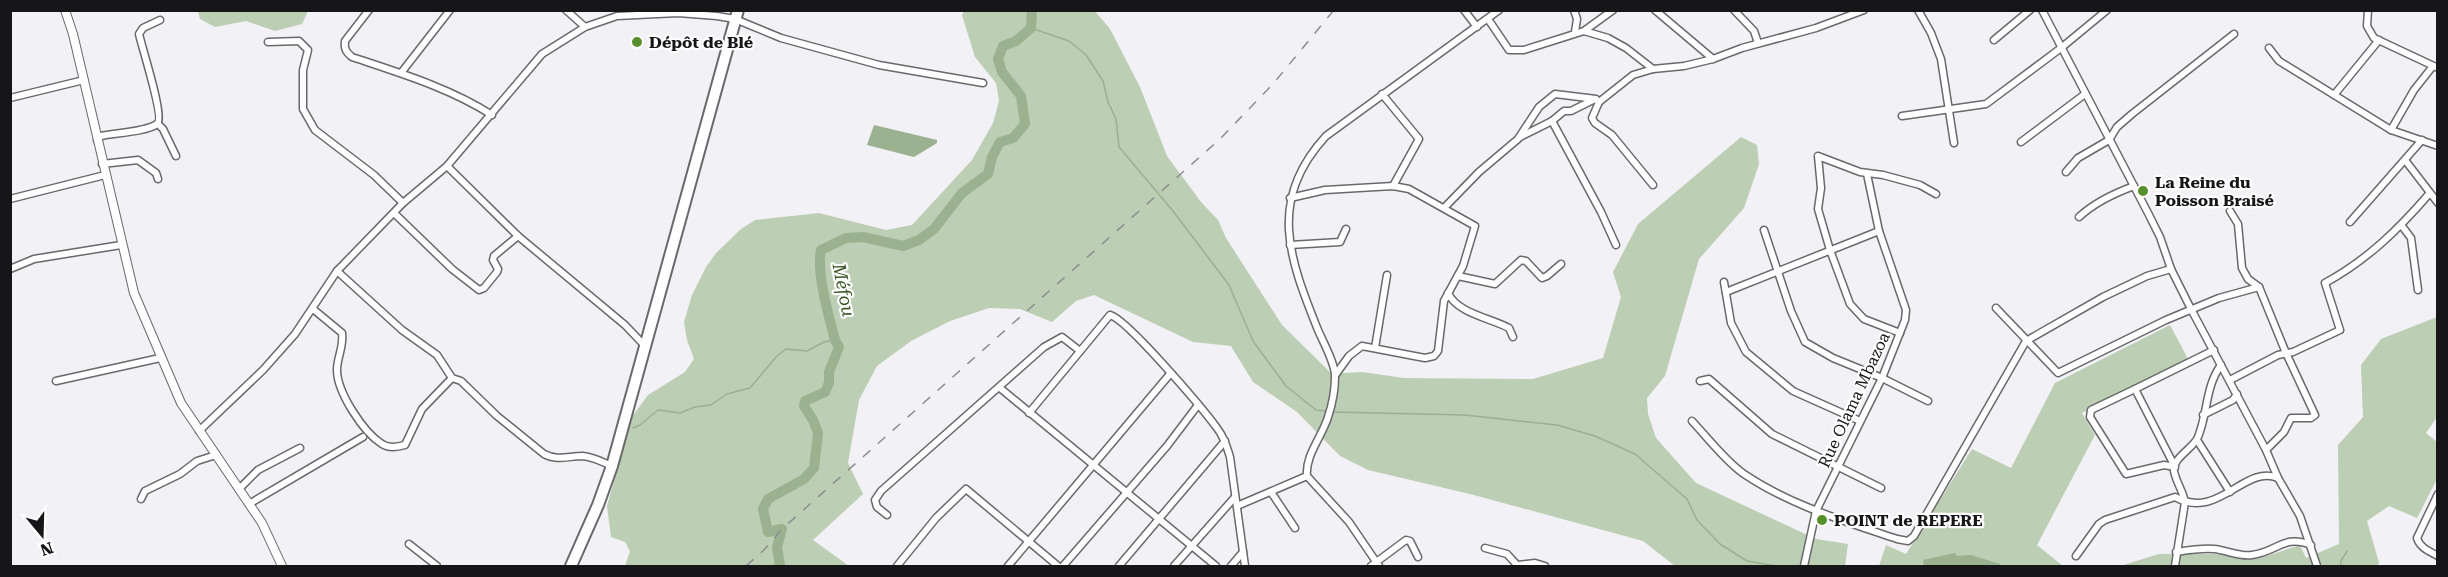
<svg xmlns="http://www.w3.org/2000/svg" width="2448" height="577" font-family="'Roboto Serif',serif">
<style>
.green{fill:#bcceb3}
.water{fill:#9cb18f}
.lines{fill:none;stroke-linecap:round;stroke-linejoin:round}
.stream{stroke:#9cb18f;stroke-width:1.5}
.river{stroke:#9cb18f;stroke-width:10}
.minor-casing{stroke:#69686c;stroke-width:9}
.tertiary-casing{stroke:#69686c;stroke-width:10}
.trunk-casing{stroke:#69686c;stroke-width:14}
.minor{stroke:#fff;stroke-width:6}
.tertiary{stroke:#fff;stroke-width:8}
.trunk{stroke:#fff;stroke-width:10}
.rail{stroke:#8d8c8f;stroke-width:1.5;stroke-dasharray:10 10;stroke-linecap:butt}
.poi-dot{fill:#578f2c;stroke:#fff;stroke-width:2}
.labels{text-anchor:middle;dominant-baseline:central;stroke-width:4.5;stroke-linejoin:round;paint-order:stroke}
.poi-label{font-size:16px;font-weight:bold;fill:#161517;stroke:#fff;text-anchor:start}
.street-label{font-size:16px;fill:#161517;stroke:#fff}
.water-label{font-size:18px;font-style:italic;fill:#385524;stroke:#fff}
</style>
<rect width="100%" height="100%" fill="#f2f1f5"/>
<g class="green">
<path d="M1094,10L1110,29L1140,87L1167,156L1201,202L1218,220L1226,238L1282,325L1335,377L1343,373L1362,372L1404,378L1533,379L1603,358L1621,297L1613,272L1638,224L1741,137L1757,145L1759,164L1744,208L1699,259L1665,376L1647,398L1648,414L1656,438L1696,483L1816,539L1848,544L1845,566H1675L1643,541L1474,495L1368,470L1340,456L1297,412L1253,382L1231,346L1193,342L1094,295L1076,301L1052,322L1020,309L989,308L950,321L911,341L877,366L859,400L848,463L863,494L813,540L849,566H625L630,551L625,542L611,537L607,506L632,417L648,395L685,372L694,359L687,340L684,322L692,295L706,267L716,253L741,229L755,220L819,213L886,230L912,225L972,160L993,123L999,101L996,83L975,57L962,15L964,11Z"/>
<path d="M198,11V10L308,11L302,24L275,31L246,21L215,27L200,19Z"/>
<path d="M2437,317V417L2426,433L2437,442V479L2417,518L2389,506L2367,521L2379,563L2377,566H2120L2159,554H2215L2257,559L2300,545L2306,558L2339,544L2338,445L2363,417L2361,365L2381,339Z"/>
<path d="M2170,325L2188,359L2082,413L2095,435L2037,545L2063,566H1879L1886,545L1906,554L1972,449L2011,468L2055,383Z"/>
</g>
<g class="water">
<path d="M874,125L937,140V143L914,157L867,145Z"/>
<path d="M1955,553L1957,556L1971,555L2000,564V566H1924L1923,560Z"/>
</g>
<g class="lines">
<g class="stream">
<path d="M1031,28L1069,41L1086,55L1103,81L1108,102L1116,119L1119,147L1173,211L1229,285L1253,341L1286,386L1316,410L1328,411"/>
<path d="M1333,412L1465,415L1557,425L1595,436L1635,454L1687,499L1697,520L1720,544L1747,561L1776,566"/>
<path d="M633,428L640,425L658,410L680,413L695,407L711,405L727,394L750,388L777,356L786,349L807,351L824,342L835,340"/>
<path d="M2341,566V561L2347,551"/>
</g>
<path class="river" d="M780,566L777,547L782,529L768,532L763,509L768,499L804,479L814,468L818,433L813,420L804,406L805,401L825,392L829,383V372L839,347L835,340C829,317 816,272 821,250L846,238L863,237L903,246L919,240L934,229L962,193L988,174L992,157L1000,142L1013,138L1025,124L1021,96L1002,72L998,59L1003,46L1016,41L1031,28L1032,10"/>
<g class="minor-casing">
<g id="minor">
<path d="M369,10L345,41C344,49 346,52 352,57C400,73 450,88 492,115"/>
<path d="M566,10L585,27"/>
<path d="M1464,10L1477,27"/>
<path d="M1574,10L1577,19L1575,32"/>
<path d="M1655,10L1713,59"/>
<path d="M1734,10L1754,31L1758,43"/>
<path d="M1918,10L1931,33L1941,59L1954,143"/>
<path d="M2042,10L2148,213L2160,237L2171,269L2191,309L2266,450L2278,478L2300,516L2317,566"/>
<path d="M2368,10L2367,26L2374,38L2438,68"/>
<path d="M1488,19L1509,50H1524L1584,31L1608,38L1626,48L1653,69"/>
<path d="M1584,31L1613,10"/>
<path d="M1994,40L2030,10"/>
<path d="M268,42L299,41L308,50L303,70V109L315,130L374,175L403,203"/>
<path d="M2269,48L2279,61L2391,130L2438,146"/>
<path d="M401,73L450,10"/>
<path d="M1382,94L1419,139L1393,186"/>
<path d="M2334,95L2379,40"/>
<path d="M10,98L84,80"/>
<path d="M1599,102L1592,118L1595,123L1612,135L1653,185"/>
<path d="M1902,116L1986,104L2061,48L2107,10"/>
<path d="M1552,121L1601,212L1616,245"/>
<path d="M158,124L163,129L176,156"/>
<path d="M2391,130L2414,90L2433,66"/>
<path d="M1520,137L1552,121L1564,111H1571L1593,100"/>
<path d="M97,140L101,136C115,133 146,132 157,124C165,118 142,48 139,34L143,28L160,20"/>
<path d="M2021,142L2085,94"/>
<path d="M2405,160L2438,203"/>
<path d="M102,164L138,160L156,173L158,179"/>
<path d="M447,166L518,236L625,325L644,345"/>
<path d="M2066,172L2078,158L2109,140L2117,127L2132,114L2234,34"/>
<path d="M1290,198L1325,190L1393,186L1409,189L1475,226L1463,266L1444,301L1438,351L1434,356L1425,358L1362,346L1349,356L1336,374"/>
<path d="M10,199L105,175"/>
<path d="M1444,208L1479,172L1518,139L1539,107L1555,94L1596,99L1599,102L1633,75L1653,69L1684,66L1713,59L1742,48L1816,28L1864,10"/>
<path d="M2230,211L2238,224L2242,268L2248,279L2259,287L2286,353L2315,415L2311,418H2291L2284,432L2266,450"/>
<path d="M394,213L452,269L479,290L484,288L497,272L498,269L493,260L494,256L518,236"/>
<path d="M2079,217C2094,203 2115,193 2134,186"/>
<path d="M2350,222L2422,140"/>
<path d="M2402,226L2411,238L2418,290"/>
<path d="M1764,230L1791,311L1805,342L1833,358L1882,378L1928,401"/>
<path d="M1290,245L1340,242L1346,229"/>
<path d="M10,269L34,259L121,245"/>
<path d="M337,271L402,330L437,355L452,378L461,381L497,416L544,454C557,461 569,456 583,456C594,457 602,462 612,466"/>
<path d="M1458,276L1495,284L1521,260L1526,261L1542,278L1547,276L1561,264"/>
<path d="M1724,282L1731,323L1746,352L1793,391L1860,421"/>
<path d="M1726,292L1879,231"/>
<path d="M1448,293C1457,313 1490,318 1509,328L1513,337"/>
<path d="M1996,308L2058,373L2166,320L2219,298L2259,287"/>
<path d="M313,309L342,333C344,347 337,357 337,370C337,392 363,432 382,444C388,448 398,447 405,445L422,409L452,378"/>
<path d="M1900,333L1864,319L1850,304L1830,250L1818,209L1821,188L1818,156L1860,172L1883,175L1920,185L1936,194"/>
<path d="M1375,348L1387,275"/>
<path d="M2230,380L2278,355L2293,352L2340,330L2325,283C2367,260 2398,230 2429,194"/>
<path d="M56,381L160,358"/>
<path d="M1700,381L1709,379L1772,434L1881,488"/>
<path d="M1000,388L1216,566"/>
<path d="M2135,389L2175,467L2164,465L2126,474L2090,417L2091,410Z"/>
<path d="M2135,389L2214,350"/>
<path d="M1029,413L1110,315C1127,319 1203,409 1217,428C1224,437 1227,447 1230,457L1245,566"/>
<path d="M2203,415L2233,400L2237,394"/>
<path d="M1692,421C1707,437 1726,462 1744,474C1790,505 1844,521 1897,539L1908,541L1914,536L2026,341L2103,297L2147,276L2171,269"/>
<path d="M199,431L263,370L295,334L337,271L403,203L447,166L542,54L585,27L617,16L678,13L717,16L735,19L781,38L879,65L983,83"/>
<path d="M2197,440L2230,492"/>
<path d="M239,489L258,470L300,448"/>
<path d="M1271,492L1295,528"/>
<path d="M2438,494L2417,538C2420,548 2429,551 2438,556"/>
<path d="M141,499L145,491L180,474L197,461L216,455"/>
<path d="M249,504L363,437"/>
<path d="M1237,506L1307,476"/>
<path d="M887,515L877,507L875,500L881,491L1044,347L1062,337L1080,351"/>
<path d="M409,544L437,566"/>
<path d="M1485,548L1507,554L1518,566"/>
<path d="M2176,552C2189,550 2201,548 2214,549C2226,550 2240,557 2252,555C2277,552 2284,534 2311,545"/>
<path d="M2076,556L2099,524L2105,520L2175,497C2219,521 2244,464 2278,478"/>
<path d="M1518,565L1535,563L1545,566"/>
<path d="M897,566L936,518L966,489L1058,566"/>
<path d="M1008,566L1170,374"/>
<path d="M1063,566L1167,446L1198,405"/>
<path d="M1119,566L1225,441"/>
<path d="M1174,566L1235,497"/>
<path d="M1231,566L1243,552"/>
<path d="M1371,566L1406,540L1410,541L1418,557"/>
<path d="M1379,566L1349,522L1307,476C1305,455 1322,437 1328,417C1332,405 1335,389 1335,377C1336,365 1323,342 1318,330C1289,258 1267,200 1326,136L1499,10"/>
<path d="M1804,566L1816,511L1882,378L1905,320L1906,310L1879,231L1867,174"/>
<path d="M2175,566L2185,502C2183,491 2176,482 2174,471C2172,458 2194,448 2198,437C2208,413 2205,387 2221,365"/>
</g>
</g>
<g class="tertiary-casing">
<path id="tertiary" d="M65,10L73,34L134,293L181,403L262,523L282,566"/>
</g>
<g class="trunk-casing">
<path id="trunk" d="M571,566L598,505L612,466L738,10"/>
</g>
<use href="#minor" class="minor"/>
<use href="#tertiary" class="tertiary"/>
<use href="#trunk" class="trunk"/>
<path class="rail" d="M746,566L764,550L782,529L1220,139L1273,84L1334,10"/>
</g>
<g class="poi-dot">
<circle cx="637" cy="42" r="6"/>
<circle cx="2143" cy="191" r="6"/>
<circle cx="1822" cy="520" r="6"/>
</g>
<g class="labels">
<g class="poi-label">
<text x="649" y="42">Dépôt de Blé</text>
<text x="2155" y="182">La Reine du<tspan x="2155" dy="18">Poisson Braisé</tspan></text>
<text x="1834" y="520">POINT de REPERE</text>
</g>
<g class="street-label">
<text transform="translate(1854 400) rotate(-65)">Rue Olama Mbazoa</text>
</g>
<g class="water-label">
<text transform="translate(844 290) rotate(79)">Méfou</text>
</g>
</g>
<rect width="2448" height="577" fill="none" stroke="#161517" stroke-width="24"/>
<g transform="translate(42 535) rotate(161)" stroke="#ffffff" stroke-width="4.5" paint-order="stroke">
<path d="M0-4.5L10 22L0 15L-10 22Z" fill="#161517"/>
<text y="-9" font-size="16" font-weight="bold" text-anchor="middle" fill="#161517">N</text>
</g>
</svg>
